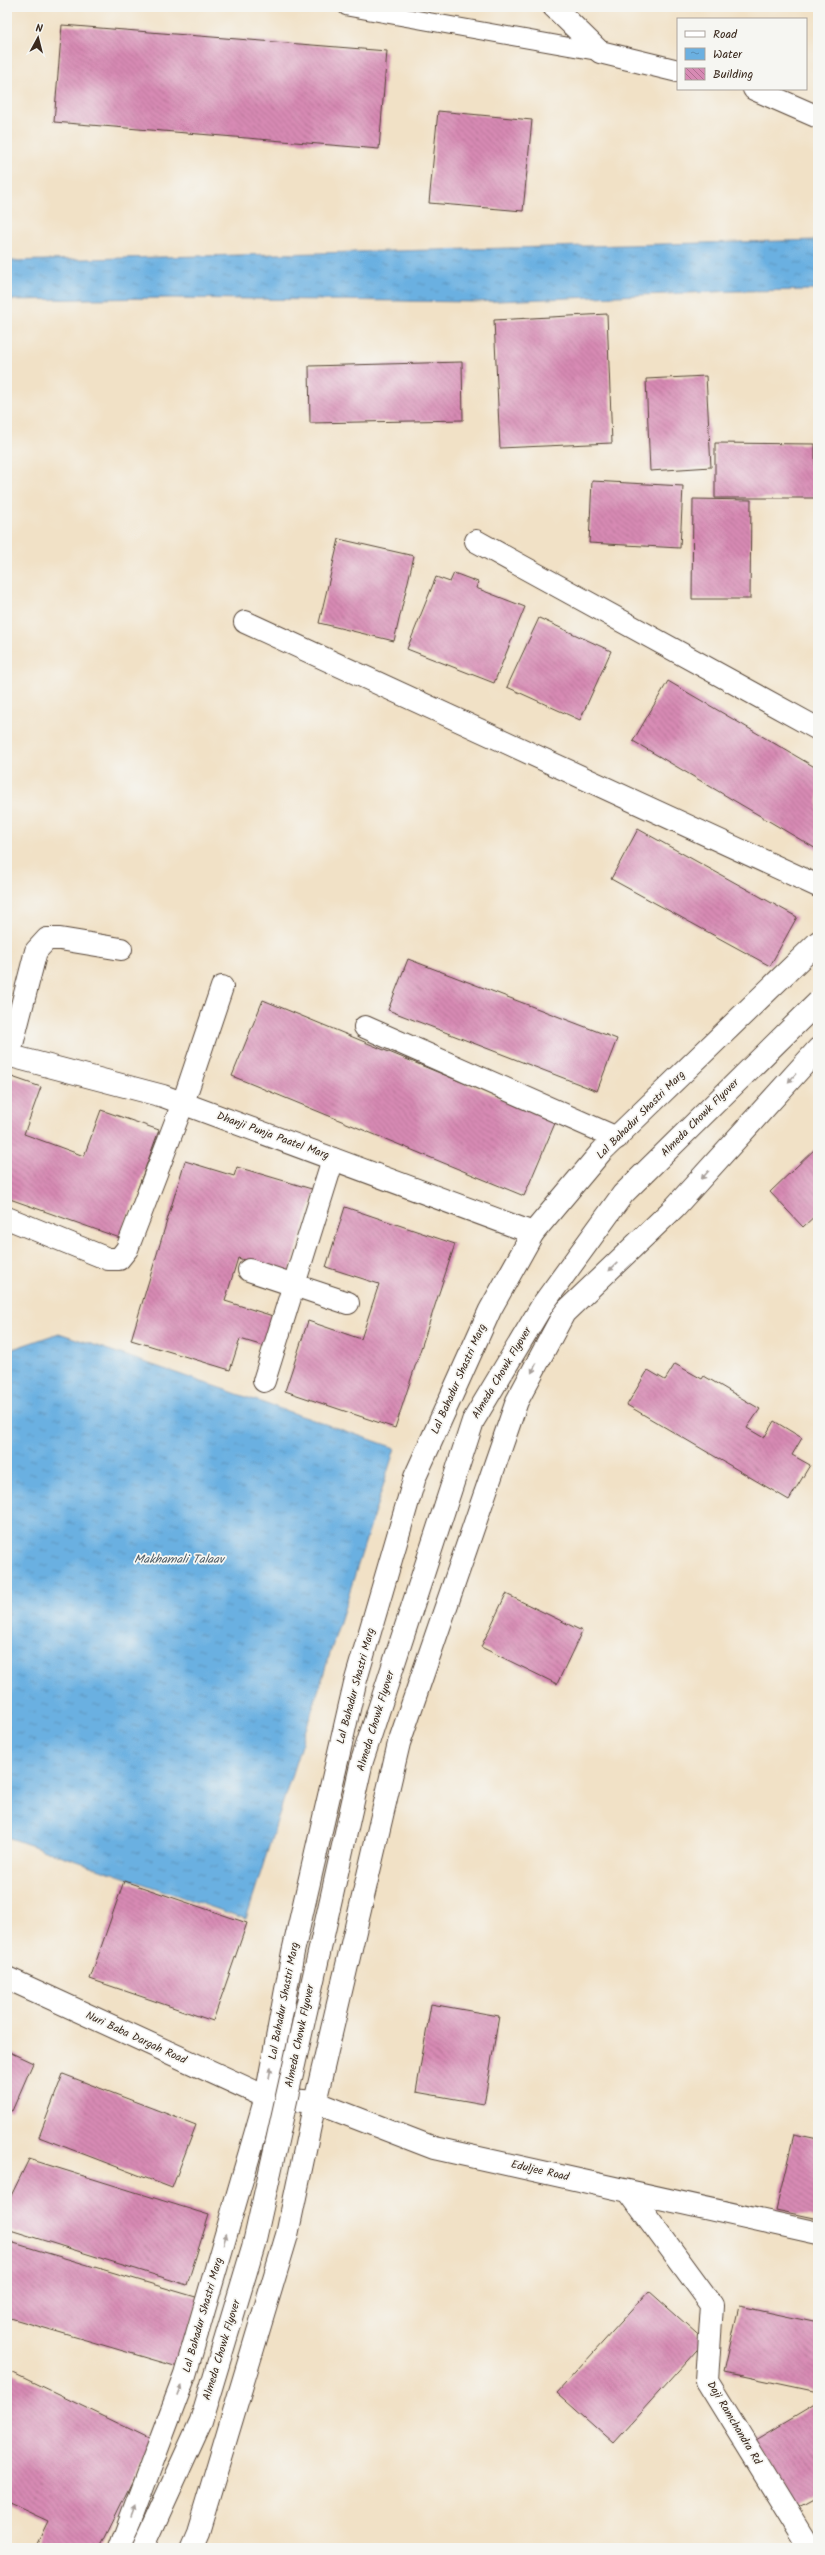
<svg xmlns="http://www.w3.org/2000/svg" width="825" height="2555" font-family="Kalam,sans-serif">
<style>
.water{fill:url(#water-ripples);stroke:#536d80}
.building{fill:url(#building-back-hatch)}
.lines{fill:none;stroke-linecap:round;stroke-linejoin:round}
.service-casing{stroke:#564537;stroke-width:19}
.minor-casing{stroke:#564537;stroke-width:24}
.tertiary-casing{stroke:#564537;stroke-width:24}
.primary-casing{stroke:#564537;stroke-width:24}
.service{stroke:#fff;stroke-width:17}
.minor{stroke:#fff;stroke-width:22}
.tertiary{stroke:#fff;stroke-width:22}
.primary{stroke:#fff;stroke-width:22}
.primary-bridge-casing{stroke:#564537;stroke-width:24;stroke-linecap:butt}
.primary-bridge{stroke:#fff;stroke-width:22}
.oneway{fill:#a79f9a}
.labels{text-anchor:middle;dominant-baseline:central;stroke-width:3.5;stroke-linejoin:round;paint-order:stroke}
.street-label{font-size:11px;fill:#3b2a1e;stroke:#f6f6f2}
.water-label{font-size:12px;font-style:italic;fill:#4c5962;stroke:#f6f6f2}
</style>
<defs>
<pattern id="water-ripples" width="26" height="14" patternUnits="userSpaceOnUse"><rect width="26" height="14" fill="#6bb0e1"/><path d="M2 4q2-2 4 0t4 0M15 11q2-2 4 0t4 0" fill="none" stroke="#598fb6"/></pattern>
<pattern id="building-back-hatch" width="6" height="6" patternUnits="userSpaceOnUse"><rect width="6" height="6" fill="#d78ab4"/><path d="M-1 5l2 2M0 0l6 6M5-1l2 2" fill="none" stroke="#b07192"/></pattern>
</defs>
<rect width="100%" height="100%" fill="#f6f6f2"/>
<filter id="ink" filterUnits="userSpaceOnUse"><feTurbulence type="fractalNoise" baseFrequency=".025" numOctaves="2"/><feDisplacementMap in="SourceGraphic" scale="8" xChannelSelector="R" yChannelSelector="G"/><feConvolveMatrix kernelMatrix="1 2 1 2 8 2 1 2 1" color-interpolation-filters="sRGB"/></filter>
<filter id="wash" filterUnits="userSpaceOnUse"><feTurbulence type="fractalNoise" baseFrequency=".012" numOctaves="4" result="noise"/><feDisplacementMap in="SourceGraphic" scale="16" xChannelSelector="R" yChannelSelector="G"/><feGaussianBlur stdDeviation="0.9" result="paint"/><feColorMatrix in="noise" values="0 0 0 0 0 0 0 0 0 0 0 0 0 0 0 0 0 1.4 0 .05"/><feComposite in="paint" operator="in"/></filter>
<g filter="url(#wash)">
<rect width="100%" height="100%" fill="#f1e1c6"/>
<g class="water">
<path d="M818,240V290L736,291L474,302L171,298L7,300V261Z"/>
<path d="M59,1333L395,1448L246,1919L7,1837V1351Z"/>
</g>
<g id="blocks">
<g class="building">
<path d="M62,25L387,51L379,149L54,122Z"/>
<path d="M438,111L532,120L523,211L429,203Z"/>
<path d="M607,314L612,443L500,448L494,320Z"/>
<path d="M462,362L463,420L310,423L309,366Z"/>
<path d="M706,376L711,467L650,471L646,379Z"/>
<path d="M715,443L815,444V498H715Z"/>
<path d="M592,481L683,486L680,548L589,543Z"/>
<path d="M693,499L751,500L750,599H692Z"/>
<path d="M339,539L414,556L394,641L319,623Z"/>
<path d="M454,573L478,582L476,588L525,607L494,683L407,649L436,577L450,582Z"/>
<path d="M539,618L611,651L580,720L507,687Z"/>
<path d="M668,681L818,769V850L633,741Z"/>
<path d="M638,829L797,917L770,966L611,879Z"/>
<path d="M408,959L617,1039L597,1091L388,1010Z"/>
<path d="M263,1000L556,1121L524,1196L232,1076Z"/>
<path d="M12,1077L41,1087L24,1134L84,1156L101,1110L159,1130L120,1238L7,1198V1090Z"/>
<path d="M818,1146V1213L803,1227L770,1192Z"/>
<path d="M185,1161L234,1176L237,1167L315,1190L289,1274L238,1258L225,1301L276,1317L267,1347L240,1339L230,1370L131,1340Z"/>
<path d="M345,1207L455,1244L395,1428L285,1391L308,1321L361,1339L379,1284L326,1267Z"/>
<path d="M675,1364L702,1379L704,1376L760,1409L747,1428L764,1438L774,1421L802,1438L792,1455L810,1465L789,1500L627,1405L648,1370L665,1380Z"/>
<path d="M506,1594L582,1631L557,1684L481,1647Z"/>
<path d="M124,1881L247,1923L213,2021L90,1979Z"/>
<path d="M431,2004L499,2016L484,2104L416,2092Z"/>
<path d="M7,2051L33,2063L12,2111L7,2109Z"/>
<path d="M63,2074L196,2125L172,2188L39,2137Z"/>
<path d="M794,2134L818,2139V2219L776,2210Z"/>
<path d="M29,2159L209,2215L187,2285L7,2229V2204Z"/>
<path d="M7,2241L199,2298L178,2367L7,2317Z"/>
<path d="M649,2291L705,2341L613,2443L557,2393Z"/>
<path d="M739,2306L818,2323V2392L724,2372Z"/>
<path d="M7,2370L153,2440L100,2548H35L48,2521L7,2502Z"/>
<path d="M818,2403V2496L796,2508L756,2440Z"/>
</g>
</g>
</g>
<g filter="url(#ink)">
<use href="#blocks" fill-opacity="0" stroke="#564537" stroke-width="1"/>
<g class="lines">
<g class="service-casing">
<path id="service" d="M347,7L600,52"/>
</g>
<g class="minor-casing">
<g id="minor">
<path d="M476,541L818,729"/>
<path d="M245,622L818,886"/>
<path d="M365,1027L617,1138"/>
<path d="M7,1055L163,1096L533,1233"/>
<path d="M9,1056L36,951L47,939H60L121,949"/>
<path d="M7,1218L108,1259H119L127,1249L183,1103L222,987"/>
<path d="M249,1270L348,1303"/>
<path d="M264,1381L333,1159"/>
<path d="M7,1978L266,2097"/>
<path d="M629,2192L712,2305L707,2381L810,2548"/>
</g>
</g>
<g class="tertiary-casing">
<g id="tertiary">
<path d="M554,7L600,52L678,71"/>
<path d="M754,89L818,117"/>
<path d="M267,2098L315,2102L434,2148L818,2233"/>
</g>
</g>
<g class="primary-casing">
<g id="primary">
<path d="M120,2548L185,2375L266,2097L293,1952L355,1683L415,1477L490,1310L533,1233L601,1152L818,942"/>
<path d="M191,2548L198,2532L287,2235L315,2102L399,1743L517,1401L564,1313L675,1207L818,1049"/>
</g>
</g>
<use href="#service" class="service"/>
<use href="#minor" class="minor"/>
<use href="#tertiary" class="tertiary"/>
<use href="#primary" class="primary"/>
<g class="primary-bridge-casing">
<path id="primary-bridge" d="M143,2548L201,2421L253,2248L362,1761L473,1421L543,1304L623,1194L818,1002"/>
</g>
<use href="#primary-bridge" class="primary-bridge"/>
</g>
<defs><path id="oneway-solid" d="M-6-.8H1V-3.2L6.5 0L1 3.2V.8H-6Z"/></defs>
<g class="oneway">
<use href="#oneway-solid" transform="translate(792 1078) rotate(132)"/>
<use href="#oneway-solid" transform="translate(705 1175) rotate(132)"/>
<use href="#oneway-solid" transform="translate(613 1267) rotate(136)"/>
<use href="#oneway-solid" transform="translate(534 1368) rotate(118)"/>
<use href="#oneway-solid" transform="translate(270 2073) rotate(-79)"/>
<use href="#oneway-solid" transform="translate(225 2239) rotate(-74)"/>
<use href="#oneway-solid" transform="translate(180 2390) rotate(-69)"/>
<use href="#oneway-solid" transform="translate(133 2512) rotate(-69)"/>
</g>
</g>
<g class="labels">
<g class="street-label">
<text transform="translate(641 1115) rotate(-45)">Lal Bahadur Shastri Marg</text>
<text transform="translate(700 1118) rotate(-45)">Almeda Chowk Flyover</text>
<text transform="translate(273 1136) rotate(20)">Dhanji Punja Paatel Marg</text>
<text transform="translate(502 1373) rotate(-59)">Almeda Chowk Flyover</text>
<text transform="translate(459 1379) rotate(-66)">Lal Bahadur Shastri Marg</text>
<text transform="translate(356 1686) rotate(-75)">Lal Bahadur Shastri Marg</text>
<text transform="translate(376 1721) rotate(-73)">Almeda Chowk Flyover</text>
<text transform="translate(284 2001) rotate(-79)">Lal Bahadur Shastri Marg</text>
<text transform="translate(300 2036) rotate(-78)">Almeda Chowk Flyover</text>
<text transform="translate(136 2038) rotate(25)">Nuri Baba Dargah Road</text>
<text transform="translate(540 2171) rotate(13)">Eduljee Road</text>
<text transform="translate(203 2315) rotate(-74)">Lal Bahadur Shastri Marg</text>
<text transform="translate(222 2350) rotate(-73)">Almeda Chowk Flyover</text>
<text transform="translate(734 2423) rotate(59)">Daji Ramchandra Rd</text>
</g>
<g class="water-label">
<text x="179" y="1559">Makhamali Talaav</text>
</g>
</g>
<rect width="825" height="2555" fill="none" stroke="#f6f6f2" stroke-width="24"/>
<rect x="677" y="18" width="130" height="72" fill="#f6f6f2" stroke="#aba49d"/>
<rect x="685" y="31" width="20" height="6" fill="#ffffff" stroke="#aba49d"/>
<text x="713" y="38" font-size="12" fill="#3b2a1e">Road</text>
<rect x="685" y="48" width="20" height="12" fill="url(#water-ripples)" stroke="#aba49d"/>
<text x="713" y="58" font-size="12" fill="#3b2a1e">Water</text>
<rect x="685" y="68" width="20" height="12" fill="url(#building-back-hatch)" stroke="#aba49d"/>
<text x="713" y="78" font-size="12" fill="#3b2a1e">Building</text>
<g transform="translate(38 38) rotate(7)" stroke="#f6f6f2" stroke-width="3" paint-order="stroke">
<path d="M0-3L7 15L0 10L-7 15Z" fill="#3b2a1e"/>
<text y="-6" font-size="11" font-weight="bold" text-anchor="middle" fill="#3b2a1e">N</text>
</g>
</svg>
